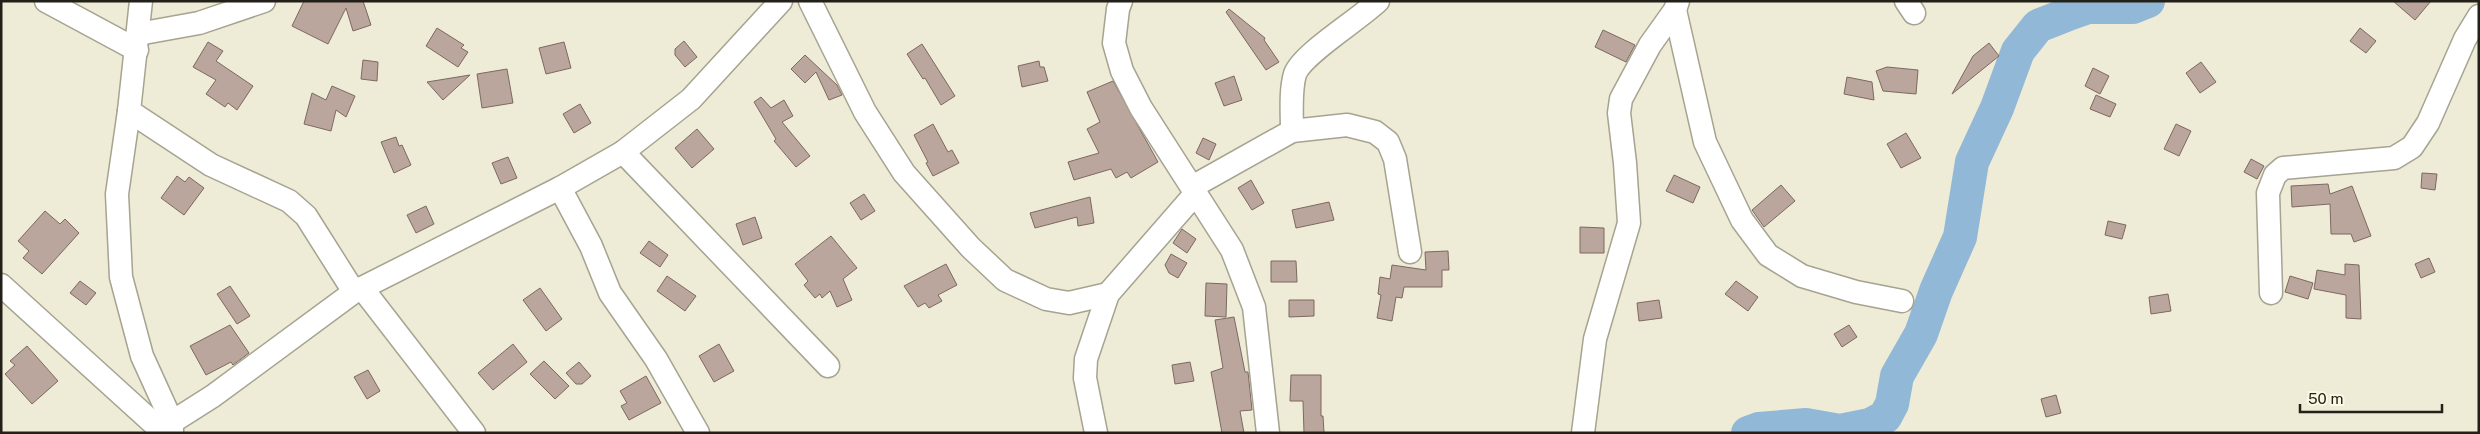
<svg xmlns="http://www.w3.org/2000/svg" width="2480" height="434" font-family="'Public Sans',sans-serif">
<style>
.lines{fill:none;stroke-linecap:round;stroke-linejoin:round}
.river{stroke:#92b8d7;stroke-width:34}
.building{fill:#bba69d;stroke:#7c6961}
.minor-casing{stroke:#a6a390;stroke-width:25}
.minor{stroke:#fff;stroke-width:22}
</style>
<rect width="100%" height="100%" fill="#eeebd6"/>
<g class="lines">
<path class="river" d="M1748,433L1759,429L1806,425L1840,431L1870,425L1885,417L1892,404L1897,376L1921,334L1936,291L1960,237L1972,162L1997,108L2018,51L2038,26L2071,13L2088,7H2133L2148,1"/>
</g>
<g class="building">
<path d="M304,1H363L371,25L353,31L346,8L328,44L292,26Z"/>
<path d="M2393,1H2431L2415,20Z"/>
<path d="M1229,9L1265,38L1264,40L1279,62L1266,70L1226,12Z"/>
<path d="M437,28L464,45L461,48L468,52L458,67L426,46Z"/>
<path d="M2360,28L2376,41L2366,53L2350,41Z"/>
<path d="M1603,30L1635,45L1626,62L1595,47Z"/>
<path d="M684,41L697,57L685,67L675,55V49Z"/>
<path d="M208,42L223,51L216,61L253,86L237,110L228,103L225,107L206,94L216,80L193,67Z"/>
<path d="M564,42L571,68L546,74L539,48Z"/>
<path d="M1989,43L1999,56L1952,94L1973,56Z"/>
<path d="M922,44L955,96L941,105L925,78L923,79L907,54Z"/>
<path d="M805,55L837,85L842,95L829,100L816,72L805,83L791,69Z"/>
<path d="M363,60L378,62L377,81L361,79Z"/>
<path d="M1039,61L1040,67H1044L1048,81L1022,87L1018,66Z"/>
<path d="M2201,62L2216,82L2200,93L2186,73Z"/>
<path d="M1887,67L1918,70L1916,94L1883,91L1876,71Z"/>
<path d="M2093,68L2109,76L2100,94L2085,86Z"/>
<path d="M507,69L513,103L482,108L477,74Z"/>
<path d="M470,75L443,100L427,82Z"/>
<path d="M1234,76L1242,100L1224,106L1215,83Z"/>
<path d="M1847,77L1872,82L1874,100L1844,94Z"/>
<path d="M1113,81L1158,162L1131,178L1127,172L1116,178L1111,169L1074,180L1068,162L1099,153L1087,129L1100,122L1087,92Z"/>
<path d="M332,86L355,96L346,117L336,110L331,131L304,124L312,93L326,100Z"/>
<path d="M2096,95L2116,104L2110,117L2090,109Z"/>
<path d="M761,97L771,108L784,100L793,116L782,122L810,156L796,167L774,141L776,139L754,102Z"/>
<path d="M580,104L591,123L574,133L563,114Z"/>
<path d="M933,124L948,152L952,150L959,163L933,176L926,163L928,162L914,135Z"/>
<path d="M2176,124L2191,131L2179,156L2164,149Z"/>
<path d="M697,129L714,149L692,168L675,148Z"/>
<path d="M1906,133L1921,158L1901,168L1887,144Z"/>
<path d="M396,137L399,146L402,145L411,165L394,173L381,142Z"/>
<path d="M1203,138L1216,144L1209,160L1196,153Z"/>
<path d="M508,157L517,178L501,184L492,163Z"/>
<path d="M2251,159L2264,166L2257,179L2244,172Z"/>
<path d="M2422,173L2437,174L2435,190L2421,188Z"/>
<path d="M1674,175L1700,187L1693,203L1666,191Z"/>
<path d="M177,176L185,182L189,177L204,188L184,215L161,198Z"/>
<path d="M1251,180L1264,203L1252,210L1238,188Z"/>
<path d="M2328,184L2330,194L2352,186L2371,236L2354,242L2351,234H2331L2330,204L2292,207L2291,186Z"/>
<path d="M1781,185L1795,201L1764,227L1752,210Z"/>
<path d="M864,194L875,211L861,220L850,203Z"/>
<path d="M1090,197L1094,223L1078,226L1077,217L1035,228L1030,213Z"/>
<path d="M1329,202L1334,220L1296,228L1292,210Z"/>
<path d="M426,206L434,224L416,233L407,215Z"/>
<path d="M45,211L60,224L65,219L79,233L42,274L23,258L29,251L18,241Z"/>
<path d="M755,217L762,238L743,245L736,224Z"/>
<path d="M2108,221L2126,225L2122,239L2105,235Z"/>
<path d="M1580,227L1604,228V253H1580Z"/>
<path d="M1182,229L1196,239L1187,253L1173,243Z"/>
<path d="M831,236L857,268L843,279L852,300L837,307L830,291L822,298L820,294L815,298L804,285L808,281L795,264Z"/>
<path d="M649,241L668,255L660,267L640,253Z"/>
<path d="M1448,251L1449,270H1442V287H1404L1402,298L1396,297L1392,321L1377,318L1381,295L1378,294L1380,277L1390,279L1392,265L1426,270L1425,252Z"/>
<path d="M1171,254L1187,263L1178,278L1169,273L1165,265Z"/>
<path d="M2429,258L2435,272L2421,278L2415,264Z"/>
<path d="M1271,261H1296L1297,282H1271Z"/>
<path d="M946,264L957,285L938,295L942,301L929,308L925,303L918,307L904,286Z"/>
<path d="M2345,264L2359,265L2361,319L2346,318V295L2314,289L2317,270L2345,275Z"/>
<path d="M667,276L696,296L685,311L657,291Z"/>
<path d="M2290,276L2313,283L2308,299L2285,292Z"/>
<path d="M80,281L96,293L86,305L70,293Z"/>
<path d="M1736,281L1758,297L1748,311L1725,294Z"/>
<path d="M1206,283L1227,284L1226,317L1205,316Z"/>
<path d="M230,286L250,316L237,324L217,294Z"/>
<path d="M540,288L562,319L546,331L523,300Z"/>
<path d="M2168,294L2171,311L2151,314L2149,297Z"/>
<path d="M1289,300H1314V316L1289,317Z"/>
<path d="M1659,300L1662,318L1639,321L1637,303Z"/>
<path d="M1234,317L1245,372H1248L1252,410L1240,411L1244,433H1222L1211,372L1223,368L1215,320Z"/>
<path d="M230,325L249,353L233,365L231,362L206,375L190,346Z"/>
<path d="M1849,325L1857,337L1842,347L1834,334Z"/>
<path d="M513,344L527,362L493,390L478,373Z"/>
<path d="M719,344L734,371L714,382L699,356Z"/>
<path d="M27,346L58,381L32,404L5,374L15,365L10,361Z"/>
<path d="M544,361L569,386L555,399L530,374Z"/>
<path d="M579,362L591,376L582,384H576L566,373Z"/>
<path d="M1190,362L1194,381L1175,384L1172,365Z"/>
<path d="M368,370L380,391L367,399L354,377Z"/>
<path d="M1291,375H1321V416H1323L1324,433H1304L1303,401H1290Z"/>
<path d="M646,376L661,403L629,420L621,406L627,403L620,391Z"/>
<path d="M2056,395L2061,413L2046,417L2041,399Z"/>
</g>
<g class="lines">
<g class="minor-casing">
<g id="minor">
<path d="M46,1L137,50"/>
<path d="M141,1L129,111L117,194L121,277L142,356L172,422V433"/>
<path d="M810,1L865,112L904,173L971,248L1005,280L1046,299L1069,303L1108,294"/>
<path d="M1121,1L1118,9L1114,43L1122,71L1141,108L1232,250L1254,307L1268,433"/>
<path d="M1906,1L1914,13"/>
<path d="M1675,10L1705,142L1742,220L1768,255L1802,276L1856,292L1902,301"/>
<path d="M138,34L199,23L264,1"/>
<path d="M129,111L211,165L289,201L306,216L354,292"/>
<path d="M1292,131C1292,114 1290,91 1295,74C1302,54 1360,19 1378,1"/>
<path d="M623,152L828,366"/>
<path d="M1192,187L1292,131L1347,125L1375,132L1388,142L1395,159L1410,252"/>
<path d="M560,188L591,246L610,293L656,359L698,433"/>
<path d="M1,285L164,433"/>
<path d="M362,288L474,433"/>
<path d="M2271,293L2268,193L2275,175L2283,168L2394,158L2412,147L2428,123L2465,39L2479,16"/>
<path d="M172,422L213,396L354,292L560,188L623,152L691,99L781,1"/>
<path d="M1096,433L1085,378L1086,359L1108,294L1196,193"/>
<path d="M1583,433L1595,339L1629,223L1625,163L1619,113L1621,99L1650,45L1675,10L1678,1"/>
</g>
</g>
<use href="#minor" class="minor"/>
</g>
<rect width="2480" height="434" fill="none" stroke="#222019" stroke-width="5"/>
<path d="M2300 404v8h142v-8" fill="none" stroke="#222019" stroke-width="2.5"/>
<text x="2308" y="404" font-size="15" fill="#222019" stroke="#fbf8e3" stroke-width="4" paint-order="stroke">50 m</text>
</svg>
